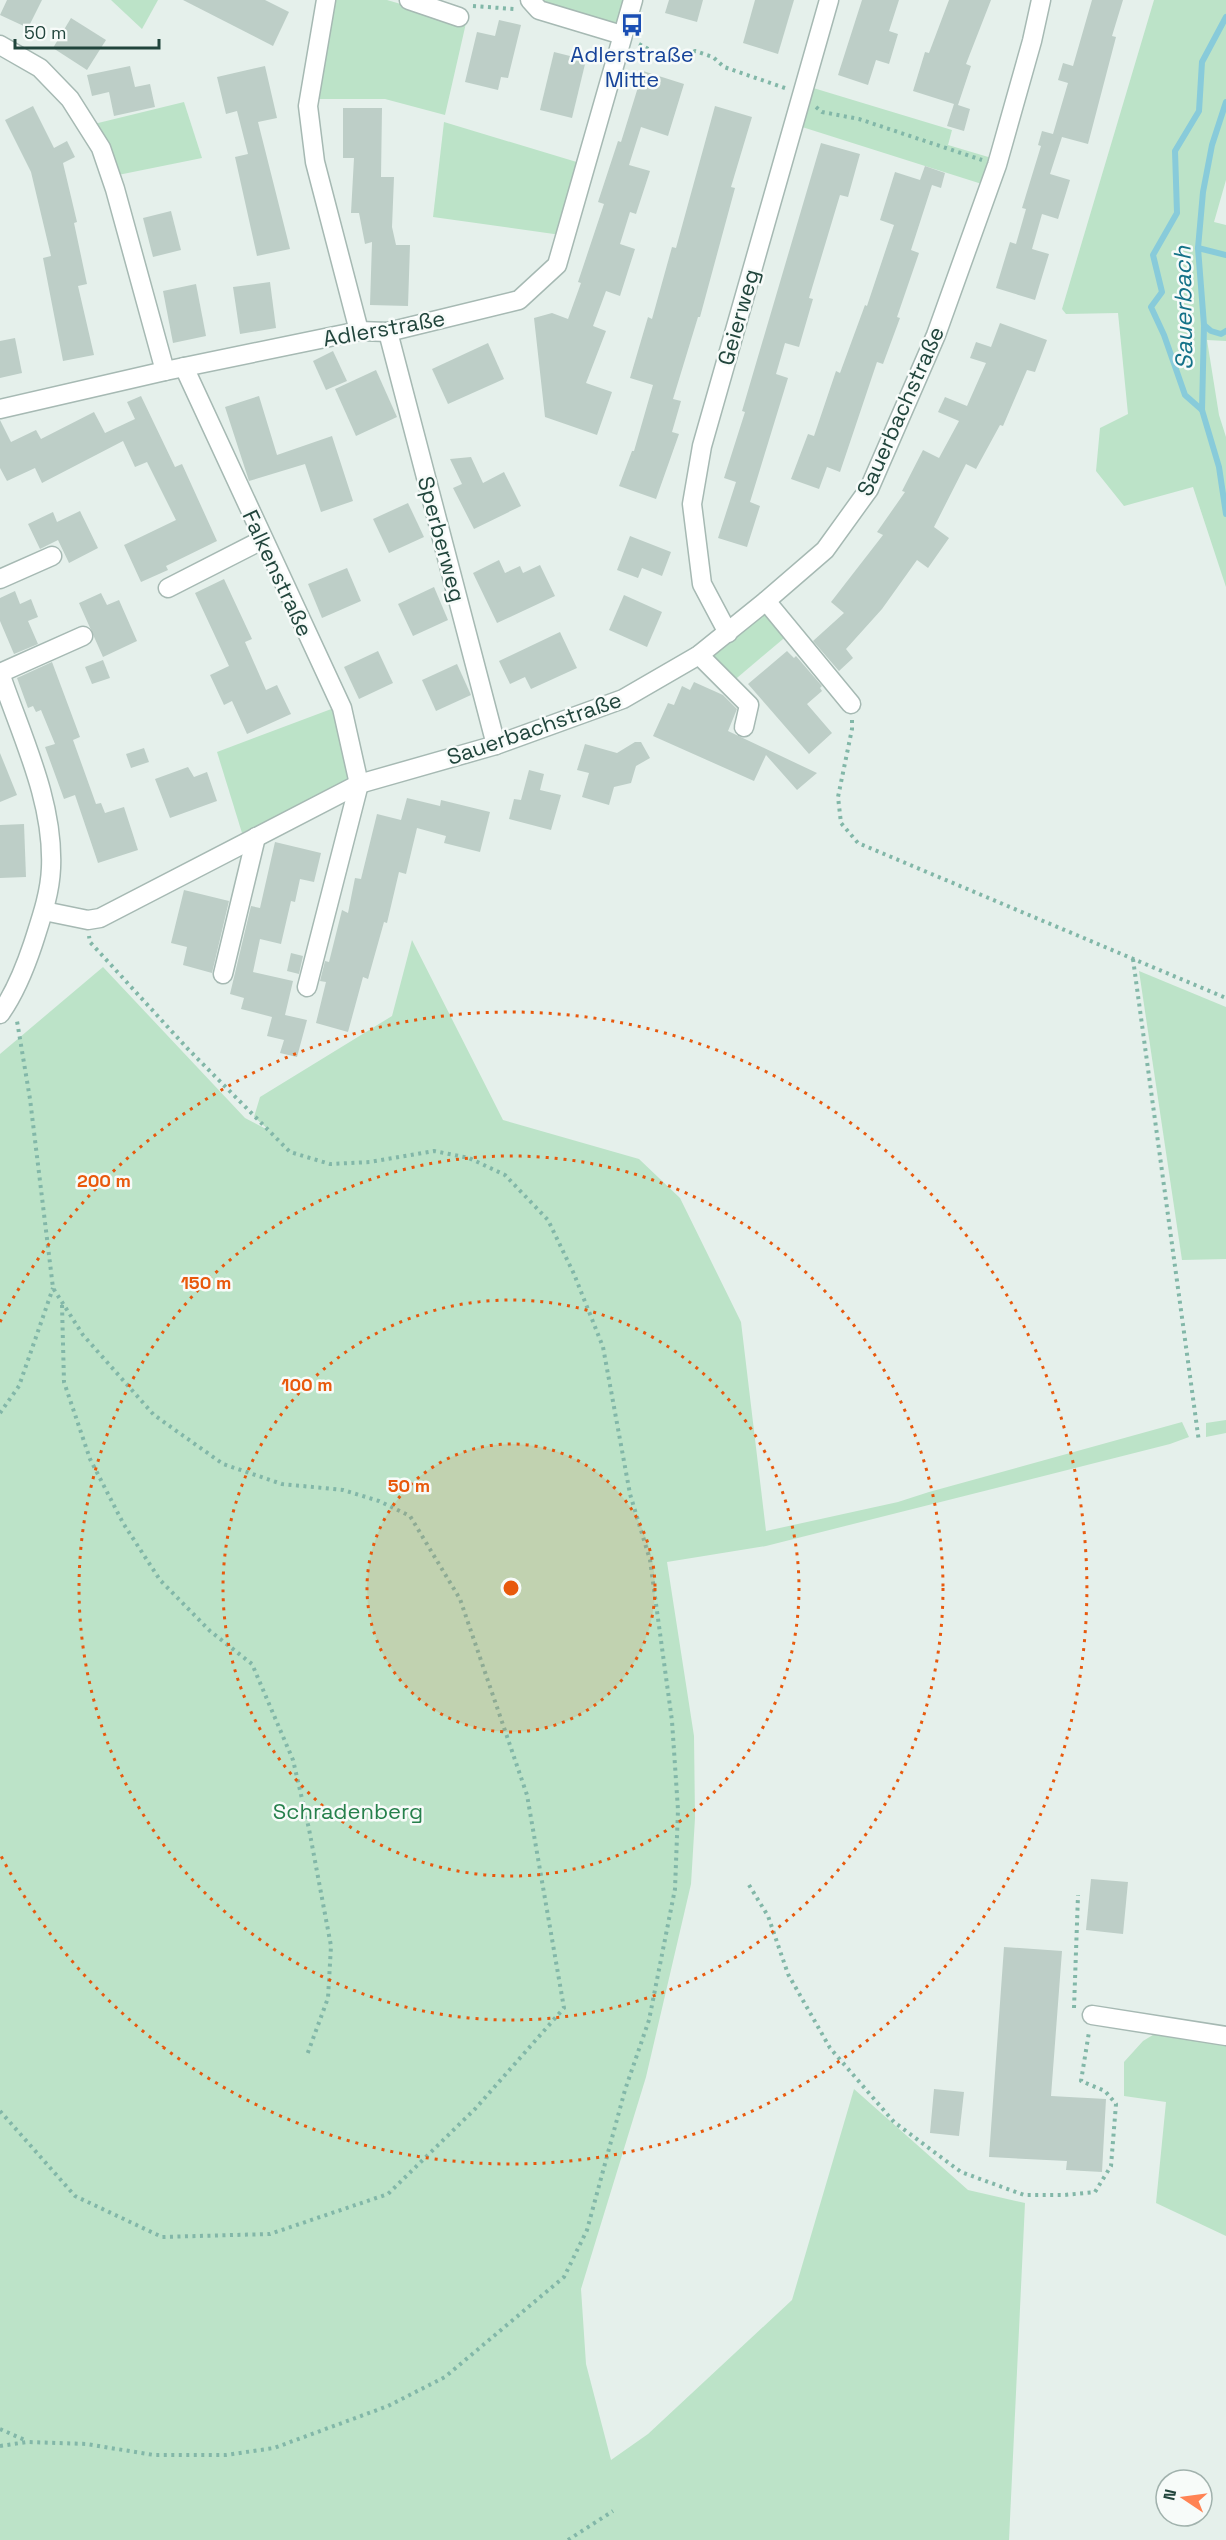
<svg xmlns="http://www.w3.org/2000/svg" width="1226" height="2540" font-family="'Space Grotesk',sans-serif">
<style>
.green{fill:#bce3c8}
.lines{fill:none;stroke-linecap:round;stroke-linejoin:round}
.stream{stroke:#88cbda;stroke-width:6}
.building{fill:#bdcec7}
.minor-casing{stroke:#a6b9b3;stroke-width:21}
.path{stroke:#82b7a8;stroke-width:4;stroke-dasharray:3 4.5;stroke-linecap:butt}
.minor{stroke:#fff;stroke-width:18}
.ring{fill:none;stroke:#e8590c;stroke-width:3;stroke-dasharray:3 6}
.labels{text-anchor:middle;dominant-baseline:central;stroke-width:5;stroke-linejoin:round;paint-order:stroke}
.transit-label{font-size:22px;fill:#164399;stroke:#f7fbf9}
.street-label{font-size:22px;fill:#21453c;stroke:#f7fbf9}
.park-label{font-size:22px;fill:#26804c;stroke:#f7fbf9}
.water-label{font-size:24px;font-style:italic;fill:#147288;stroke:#f7fbf9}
.centre{fill:#e8590c;stroke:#f7fbf9;stroke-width:3}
.ring-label{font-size:18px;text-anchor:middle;font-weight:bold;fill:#e8590c;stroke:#f7fbf9;stroke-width:5;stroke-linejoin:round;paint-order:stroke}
</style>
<rect width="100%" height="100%" fill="#e5f0eb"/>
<g class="green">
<path d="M111,0H158L142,29Z"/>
<path d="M332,0H387L466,23L445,115L385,99H316Z"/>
<path d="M536,0H628L618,30Z"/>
<path d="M1154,0H1226V180L1214,222L1226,225V341L1207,340L1219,415L1226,437V587L1193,487L1124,506L1096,471L1100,428L1128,414L1118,313L1066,314L1062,309Z"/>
<path d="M810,87L952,130L948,145L995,159L985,185L799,126Z"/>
<path d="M184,102L202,158L118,175L94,124Z"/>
<path d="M444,122L580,163L561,235L433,217Z"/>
<path d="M766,605L789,634L731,683L703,656Z"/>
<path d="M334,708L351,781L242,833L217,752Z"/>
<path d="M412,940L503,1120L639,1159L680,1198L741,1322L766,1531L898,1502L929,1492L1182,1422L1189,1437L1170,1444L766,1546L667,1562L694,1736L695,1818L691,1884L646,2077L581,2289L586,2364L611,2460L648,2434L792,2300L854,2089L968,2190L1025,2203L1009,2540H0V1054L103,967L245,1118L270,1131L254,1117L260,1097L392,1016Z"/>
<path d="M1139,971L1226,1007V1259L1182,1260Z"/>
<path d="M1226,1420V1433L1206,1437V1423Z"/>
<path d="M1166,2027L1226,2041V2236L1156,2203L1166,2102L1124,2096V2062L1143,2041Z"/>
</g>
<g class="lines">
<g class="stream">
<path d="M1226,102L1212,145L1203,192L1198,248L1204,325L1202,410L1219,467L1226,514"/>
<path d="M1198,248L1226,255"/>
<path d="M1204,325L1211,331L1221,334L1226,331"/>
<path d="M1202,410L1185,395L1164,335L1151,307L1162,292L1153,255L1177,213L1175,151L1199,111L1202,62L1226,17"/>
</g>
</g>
<g class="building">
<path d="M7,0H42L28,28L0,15Z"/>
<path d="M183,0H265L289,12L273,46Z"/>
<path d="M669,0H703L697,22L665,13Z"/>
<path d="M755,0H794L778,54L743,43Z"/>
<path d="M862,0H899L889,31L898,34L889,64L876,60L868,85L838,75Z"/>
<path d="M949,0H991L966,64L971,66L958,105L970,109L964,131L947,126L954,104L913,91L925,52L929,53Z"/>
<path d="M1092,0H1123L1112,36L1116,37L1088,144L1062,137L1050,174L1070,180L1058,219L1042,214L1032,249L1049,254L1035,300L996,288L1010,242L1016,244L1026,209L1022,208L1041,146L1038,145L1042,131L1053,134L1068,83L1058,80L1063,63L1073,66Z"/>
<path d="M71,18L106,40L87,70L53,48Z"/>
<path d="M499,20L521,25L508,78L501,77L498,90L465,82L477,32L495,36Z"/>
<path d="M554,52L586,60L572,118L540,110Z"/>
<path d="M130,66L135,87L150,84L155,107L114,116L109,92L92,96L87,75Z"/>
<path d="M265,66L277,118L258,122L290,249L257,256L235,157L248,154L237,111L226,114L217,77Z"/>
<path d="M643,71L684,84L668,136L641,127L629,165L650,171L636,214L630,212L620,244L635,249L620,296L606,291L593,326L606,331L586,383L612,392L597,435L545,417L534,318L552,313L568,319L581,283L578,282L604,204L598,202L618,141L621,142Z"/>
<path d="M33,106L54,148L67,141L75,157L63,163L77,222L74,223L87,284L78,286L94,355L63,361L43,258L51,256L31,172L5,120Z"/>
<path d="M715,106L752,117L731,187L735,188L700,317H698L673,399L681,401L672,432L679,434L656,499L619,486L632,451H634L653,385L630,378L648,317L652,319L672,247L676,248Z"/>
<path d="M343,108H382L381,177H394L392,227L396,245H410L408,306L370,305L372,242L365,244L359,213H351L354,158H343Z"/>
<path d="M821,143L860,154L848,197L840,195L809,298L813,299L799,347L785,343L776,374L788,378L750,502L760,506L747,547L718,538L736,482L724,478L745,412L742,411Z"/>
<path d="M925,166L945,173L941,188L932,185L911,250L919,253L897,317L900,318L883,364L877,362L840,472L827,467L819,489L791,479L808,434L814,436L836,371L840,373L865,305L867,306L894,225L880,220L895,172L920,180Z"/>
<path d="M171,211L181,250L153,257L143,218Z"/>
<path d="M270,282L276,328L240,334L233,287Z"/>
<path d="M196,284L206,336L173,343L163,291Z"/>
<path d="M1000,323L1047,340L1035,372L1027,370L1003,426L1000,425L976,469L966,464L934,527L949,538L928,568L917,560L882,609L846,649L853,658L839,671L813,641L844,613L831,602L883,535L877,532L905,492L902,491L923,450L939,458L959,421L938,412L945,397L967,406L986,363L970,358L976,342L991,347Z"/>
<path d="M15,338L22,373L0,378V341Z"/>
<path d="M488,343L504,379L448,404L432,369Z"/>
<path d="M333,351L347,381L326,390L313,361Z"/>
<path d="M376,370L397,417L356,436L335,389Z"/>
<path d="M141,396L175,467L182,464L217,541L166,566L168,570L141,582L124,545L176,520L147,462L135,467L123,441L42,483L35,468L7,481L0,468V420L11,442L36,430L41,439L94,412L105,433L135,419L127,402Z"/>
<path d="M259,396L277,455L332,436L353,501L321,512L305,464L249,481L225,407Z"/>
<path d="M471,457L483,483L504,472L521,506L474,529L453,488L462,484L450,459Z"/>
<path d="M408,503L424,537L389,553L373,519Z"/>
<path d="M80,511L98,548L69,563L58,540L40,549L28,524L53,512L57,522Z"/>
<path d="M630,536L671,552L662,576L642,568L638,578L617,570Z"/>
<path d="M499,560L505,573L520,566L523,573L540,565L555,596L497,623L473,573Z"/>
<path d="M347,568L361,601L322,618L308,584Z"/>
<path d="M224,579L252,639L245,642L266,690L277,685L291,714L247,734L232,701L224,705L210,675L229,666L195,593Z"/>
<path d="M434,587L448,620L413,636L398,604Z"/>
<path d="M15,591L20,604L31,599L38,617L28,621L38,644L14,654L0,621V598Z"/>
<path d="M101,593L107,605L119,600L137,641L103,657L79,603Z"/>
<path d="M624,595L662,612L647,647L609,630Z"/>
<path d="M560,632L577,668L531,689L525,677L510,684L499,661Z"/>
<path d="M378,651L393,683L359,699L344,667Z"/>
<path d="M787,651L794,658L796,656L822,686L820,688L822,691L807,704L832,733L809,754L748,684Z"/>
<path d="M103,660L110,678L92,684L85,667Z"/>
<path d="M52,662L80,737L73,740L96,804L101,803L105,813L124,807L138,850L98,863L75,795L64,799L45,747L55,744L41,710L36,712L33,706L28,708L17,678Z"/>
<path d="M457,664L471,695L436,711L422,680Z"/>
<path d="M694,682L723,695L737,709L728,731L817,773L797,790L766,755L754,781L653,736L668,703L674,705L682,686L690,690Z"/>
<path d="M635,742H641L650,758L636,766L631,783L614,787L609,805L582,797L589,773L577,770L585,744L617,753Z"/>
<path d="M144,748L149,762L131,768L126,754Z"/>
<path d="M0,753L17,795L0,802Z"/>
<path d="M188,767L194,777L207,772L217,801L170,818L155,779Z"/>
<path d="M529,770L544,774L540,790L561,795L551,830L509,819L514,799L521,800Z"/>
<path d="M407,798L440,806L441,800L490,812L480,852L444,843L446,836L417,828L406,874L399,872L387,923L384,922L368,979L363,977L348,1032L316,1023L326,982L320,981L325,961L329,962L342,910L348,913L355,878L361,879L377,814L401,820Z"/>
<path d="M24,824L26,877L0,878V825Z"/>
<path d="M275,842L321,853L314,882L300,879L295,902L291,901L281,944L260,939L253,972L293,981L285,1015L307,1020L297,1057L280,1053L284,1040L267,1036L272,1017L241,1009L244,998L230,994L251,906L260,908Z"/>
<path d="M184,890L229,901L212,973L183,965L187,947L171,943Z"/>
<path d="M291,953L303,956L299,974L287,971Z"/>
<path d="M1091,1879L1128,1882L1123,1934L1086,1930Z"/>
<path d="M1004,1947L1062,1951L1051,2096L1106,2099L1102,2172L1066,2170L1067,2161L989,2157Z"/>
<path d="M934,2089L964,2092L959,2136L930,2133Z"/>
</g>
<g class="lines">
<g class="minor-casing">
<g id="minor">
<path d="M326,0L308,106L315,162L359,331"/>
<path d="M409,0L459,17"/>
<path d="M530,0L539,10L622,35"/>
<path d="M0,45L40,68L70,99L101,148L115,189L165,371"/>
<path d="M388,332L496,745"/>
<path d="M184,367L342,708L359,784L307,987"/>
<path d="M0,409L165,371L359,331L388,332L519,300L557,265L633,0"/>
<path d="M0,579L52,556"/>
<path d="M168,588L262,540"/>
<path d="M766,601L851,704"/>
<path d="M728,633L702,584L692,504L702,446L829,0"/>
<path d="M699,655L749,705L744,727"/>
<path d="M0,673C21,735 54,801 51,868C50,894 41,919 33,944C25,968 15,993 0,1014"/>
<path d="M0,673L83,636"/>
<path d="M44,911L88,920L100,918L359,784L496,745L623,699L699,655L766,601L825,550L869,489L936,335L997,165L1032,41L1041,0"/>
<path d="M223,974L256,837"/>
<path d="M1092,2015L1226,2036"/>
</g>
</g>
<g class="path">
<path d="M473,6L514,9"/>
<path d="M639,44L661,56L681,60L695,51L713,57L724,67L785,88"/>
<path d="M816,107L822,112L859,119L982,160"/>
<path d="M852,720V729L838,797L841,823L858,843L1226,998"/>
<path d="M1133,959L1199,1442"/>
<path d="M62,1305L64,1382L90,1459L123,1523L160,1580L210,1631L252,1664L293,1760L309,1829L331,1946L328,1998L307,2055"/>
<path d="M0,1413L19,1386L53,1288"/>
<path d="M749,1885L768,1916L788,1974L830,2048L894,2122L961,2172L1024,2195H1064L1095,2192L1111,2166L1116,2104L1105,2091L1081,2081L1089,2032"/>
<path d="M1074,2008L1078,1895"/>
<path d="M0,2111L75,2196L162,2237L270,2234L388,2194L475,2109L564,2008L527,1795L460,1599L410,1516L379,1501L343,1490L282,1484L223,1464L154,1415L83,1335L53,1288L30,1099L17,1021"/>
<path d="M0,2429L27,2441"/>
<path d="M0,2446L27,2442L86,2444L154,2455H226L274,2448L388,2406L445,2377L564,2277L587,2230L625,2090L649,2020L675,1889L678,1810L672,1721L650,1560L630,1494L603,1347L574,1274L548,1220L505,1175L469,1158L434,1151L370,1162L330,1164L290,1152L187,1048L90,942L89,936"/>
<path d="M568,2540L613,2511"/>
</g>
<use href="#minor" class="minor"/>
</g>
<circle cx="511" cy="1588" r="144" fill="#e8590c" fill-opacity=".12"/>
<g class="ring">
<circle cx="511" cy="1588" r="144"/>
<circle cx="511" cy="1588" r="288"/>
<circle cx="511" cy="1588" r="432"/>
<path d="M0 1322A576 576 0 1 1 0 1854"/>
</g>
<defs>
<g id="bus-bare" transform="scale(1.8)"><path d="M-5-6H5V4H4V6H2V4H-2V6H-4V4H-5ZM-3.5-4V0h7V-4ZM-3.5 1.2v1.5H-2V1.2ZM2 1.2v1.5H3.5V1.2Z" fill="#1a4fb4" stroke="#f7fbf9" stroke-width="2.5" paint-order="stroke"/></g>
</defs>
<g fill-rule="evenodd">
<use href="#bus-bare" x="632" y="25"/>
</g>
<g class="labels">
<g class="transit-label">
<text x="632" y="54">Adlerstraße<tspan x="632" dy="25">Mitte</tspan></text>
</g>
<g class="street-label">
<text transform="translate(738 317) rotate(-74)">Geierweg</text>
<text transform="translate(384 328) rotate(-10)">Adlerstraße</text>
<text transform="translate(900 411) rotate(-66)">Sauerbachstraße</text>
<text transform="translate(442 539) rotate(75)">Sperberweg</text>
<text transform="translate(278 573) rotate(65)">Falkenstraße</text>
<text transform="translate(534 728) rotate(-19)">Sauerbachstraße</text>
</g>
<g class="park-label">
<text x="348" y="1811">Schradenberg</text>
</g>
<g class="water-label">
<text transform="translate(1183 308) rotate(-91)">Sauerbach</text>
</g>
</g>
<circle cx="511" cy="1588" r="9" class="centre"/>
<g class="ring-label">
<text x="104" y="1187">200 m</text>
<text x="206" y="1289">150 m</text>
<text x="307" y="1391">100 m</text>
<text x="409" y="1492">50 m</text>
</g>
<g transform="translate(1184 2498) rotate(283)"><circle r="28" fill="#f7fbf9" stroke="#a1b2ad" stroke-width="1.5"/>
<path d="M0-4.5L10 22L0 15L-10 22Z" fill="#ff8354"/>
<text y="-9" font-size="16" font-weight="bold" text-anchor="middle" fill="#21453c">N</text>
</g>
<path d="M15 39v9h144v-9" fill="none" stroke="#21453c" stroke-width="3"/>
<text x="24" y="39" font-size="18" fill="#21453c" stroke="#f7fbf9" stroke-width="4.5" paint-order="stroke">50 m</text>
</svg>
